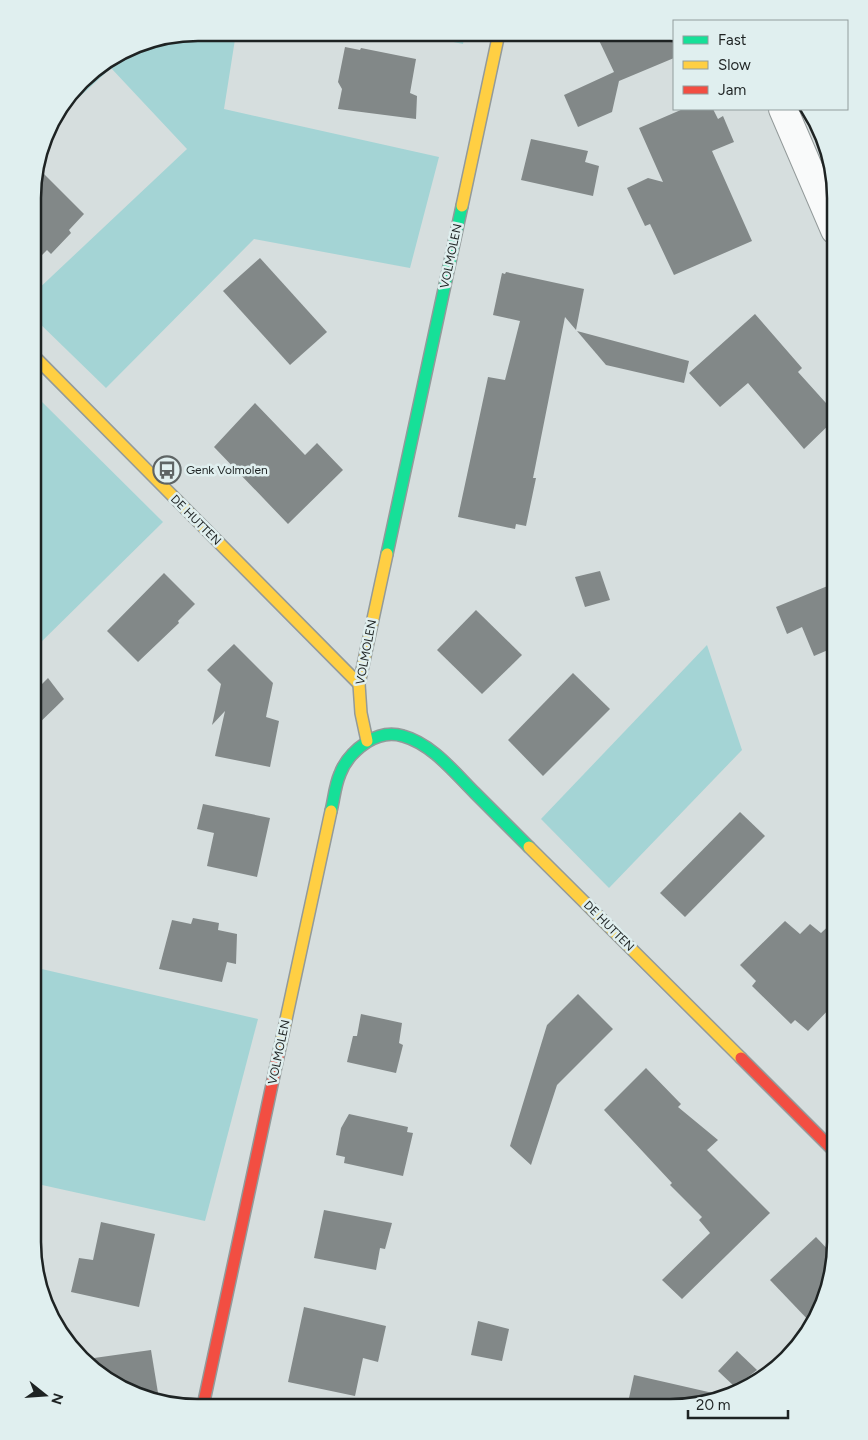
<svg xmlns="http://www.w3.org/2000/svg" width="868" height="1440" font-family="Figtree,sans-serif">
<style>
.green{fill:#a4d4d5}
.building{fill:#828888}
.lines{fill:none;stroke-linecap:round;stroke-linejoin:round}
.street-casing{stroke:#939a9a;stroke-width:30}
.fast-casing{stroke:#939a9a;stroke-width:14}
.slow-casing{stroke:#939a9a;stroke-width:14}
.jam-casing{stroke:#939a9a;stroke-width:14}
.street{stroke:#f9fafa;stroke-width:28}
.fast{stroke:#16e098;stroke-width:11}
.slow{stroke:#ffcf43;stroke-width:11}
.jam{stroke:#f24e42;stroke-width:11}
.labels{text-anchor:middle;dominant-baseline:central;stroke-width:5;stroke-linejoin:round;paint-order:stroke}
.street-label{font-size:12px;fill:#1e2323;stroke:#e0efef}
.poi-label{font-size:12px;fill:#1e2323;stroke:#e0efef;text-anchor:start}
.rim{fill:none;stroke:#1e2323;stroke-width:2.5}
</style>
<rect width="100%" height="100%" fill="#d6dede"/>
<g class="green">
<path d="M198,33H236L224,109L439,157L410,268L254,239L106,388L34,318V293L187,149L111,68L51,123L89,74L135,45Z"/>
<path d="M411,33H465L463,44Z"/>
<path d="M34,394L163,522L33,650Z"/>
<path d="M707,645L742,750L609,888L541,819Z"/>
<path d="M33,967L258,1019L205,1221L33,1183Z"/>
</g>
<g class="building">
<path d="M596,34H674V58L619,81L612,112L578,127L564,95L614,72Z"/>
<path d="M345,47L360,50L361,48L416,59L410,93L417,96L416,119L338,109L342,89L338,82Z"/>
<path d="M683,109H713L718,119L723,116L734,142L712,151L752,241L674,275L650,224L645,226L627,188L648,178L663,182L639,128Z"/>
<path d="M531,139L588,151L585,162L599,166L593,196L521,180Z"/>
<path d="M37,167L84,214L69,230L71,233L51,254L47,250L34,263V177Z"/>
<path d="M260,258L327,332L290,365L223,291Z"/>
<path d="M506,272L584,289L576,330L565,317L533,478H536L526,526L516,524L515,529L458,517L488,377L505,380L520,321L493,315L502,273L505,274Z"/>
<path d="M755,314L802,368L798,372L835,413V419L804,449L748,383L720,407L689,373Z"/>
<path d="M577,331L689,361L684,383L606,365Z"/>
<path d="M255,403L305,455L317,443L343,470L288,524L214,447Z"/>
<path d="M600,571L610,600L585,607L575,577Z"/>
<path d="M164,573L195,604L178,621L179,623L138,662L107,631Z"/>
<path d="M835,583V647L814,656L802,627L787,634L776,607Z"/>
<path d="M476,610L522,655L482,694L437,650Z"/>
<path d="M234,644L273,683L266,717L279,721L270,767L215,756L225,711L212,725L221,684L207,670Z"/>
<path d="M573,673L610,709L543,776L508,740Z"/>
<path d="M48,678L64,699L33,729V693Z"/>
<path d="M203,804L270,818L257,877L207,866L214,833L197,829Z"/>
<path d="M740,812L765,836L685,917L660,893Z"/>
<path d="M193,918L219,923L218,930L237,934L236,964L227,962L222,982L159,969L172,920L191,924Z"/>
<path d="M835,920V1003L808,1031L795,1020L791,1024L752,986L756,981L740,965L785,921L800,934L810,924L821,933Z"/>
<path d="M578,994L613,1029L557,1085L531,1165L510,1146L547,1025Z"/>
<path d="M361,1014L402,1023L399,1043L403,1045L396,1073L347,1062L353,1036H357Z"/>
<path d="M646,1068L681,1104L678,1107L718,1140L707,1150L770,1213L682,1299L662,1280L710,1233L699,1220L702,1217L670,1185L672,1183L604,1110Z"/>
<path d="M349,1114L408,1127L407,1132L413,1133L403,1176L344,1163L345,1157L336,1155L341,1128Z"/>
<path d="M324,1210L392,1223L385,1249L380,1248L376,1270L314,1258Z"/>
<path d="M101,1222L155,1234L139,1307L71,1292L79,1258L93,1260Z"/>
<path d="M816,1237L834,1256L823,1305L812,1324L770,1280Z"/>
<path d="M304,1307L386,1326L378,1362L363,1358L355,1396L288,1382Z"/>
<path d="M478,1321L509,1329L502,1361L471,1355Z"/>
<path d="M151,1350L159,1399L97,1373L87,1359Z"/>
<path d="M737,1351L757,1370L735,1387L718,1371Z"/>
<path d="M634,1375L726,1396L670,1408L627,1407Z"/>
</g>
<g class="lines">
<g class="street-casing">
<path id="street" d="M783,109L835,230"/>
</g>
<g class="fast-casing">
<g id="fast">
<path d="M387,554L462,206"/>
<path d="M331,811C334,799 335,785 340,774C345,760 355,750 367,742C378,735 390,732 403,736C432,744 454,772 475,793C493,811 511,829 529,847"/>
</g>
</g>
<g class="slow-casing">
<g id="slow">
<path d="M462,206L499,33"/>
<path d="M34,356L359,684"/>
<path d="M367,741L361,713L359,684L387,554"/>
<path d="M529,847L741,1058"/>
<path d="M279,1052L331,811"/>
</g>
</g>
<g class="jam-casing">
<g id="jam">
<path d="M741,1058L835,1152"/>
<path d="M203,1406L279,1052"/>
</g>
</g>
<use href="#street" class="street"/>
<use href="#fast" class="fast"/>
<use href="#slow" class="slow"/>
<use href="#jam" class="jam"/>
</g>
<defs>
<g id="bus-ring" transform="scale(1.4375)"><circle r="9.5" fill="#e0efef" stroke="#5e6464" stroke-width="1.5"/><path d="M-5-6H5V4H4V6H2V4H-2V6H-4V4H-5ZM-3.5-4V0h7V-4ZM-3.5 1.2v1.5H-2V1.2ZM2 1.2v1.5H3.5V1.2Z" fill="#5e6464"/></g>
</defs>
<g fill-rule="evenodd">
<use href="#bus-ring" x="167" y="470"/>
</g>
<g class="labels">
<g class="street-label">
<text transform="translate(451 256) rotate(-78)">VOLMOLEN</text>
<text transform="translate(196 520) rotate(45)">DE HUTTEN</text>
<text transform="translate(366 652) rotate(-79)">VOLMOLEN</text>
<text transform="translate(609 926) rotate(45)">DE HUTTEN</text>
<text transform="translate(279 1052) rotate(-78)">VOLMOLEN</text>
</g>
<g class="poi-label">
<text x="186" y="470">Genk Volmolen</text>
</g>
</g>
<path d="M0 0H868V1440H0ZM198 41H670A157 157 0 0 1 827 198V1242A157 157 0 0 1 670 1399H198A157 157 0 0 1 41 1242V198A157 157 0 0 1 198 41Z" fill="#e0efef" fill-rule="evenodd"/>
<path class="rim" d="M198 41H670A157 157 0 0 1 827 198V1242A157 157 0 0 1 670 1399H198A157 157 0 0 1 41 1242V198A157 157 0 0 1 198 41Z"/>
<rect x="673" y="20" width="175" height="90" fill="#e0efef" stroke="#929d9d"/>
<rect x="683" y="36" width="25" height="8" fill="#16e098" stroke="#929d9d"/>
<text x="718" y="45" font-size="15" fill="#1e2323">Fast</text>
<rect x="683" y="61" width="25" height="8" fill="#ffcf43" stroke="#929d9d"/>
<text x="718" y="70" font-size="15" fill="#1e2323">Slow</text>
<rect x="683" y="86" width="25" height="8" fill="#f24e42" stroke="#929d9d"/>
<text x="718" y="95" font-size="15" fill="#1e2323">Jam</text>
<g transform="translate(45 1395) rotate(107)" stroke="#e0efef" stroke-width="4" paint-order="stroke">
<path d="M0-4L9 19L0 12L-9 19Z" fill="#1e2323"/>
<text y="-8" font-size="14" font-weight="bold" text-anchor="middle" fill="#1e2323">N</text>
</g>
<path d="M688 1410v8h100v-8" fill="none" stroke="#1e2323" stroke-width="2.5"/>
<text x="696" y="1410" font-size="15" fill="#1e2323" stroke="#e0efef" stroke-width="4" paint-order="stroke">20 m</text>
</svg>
